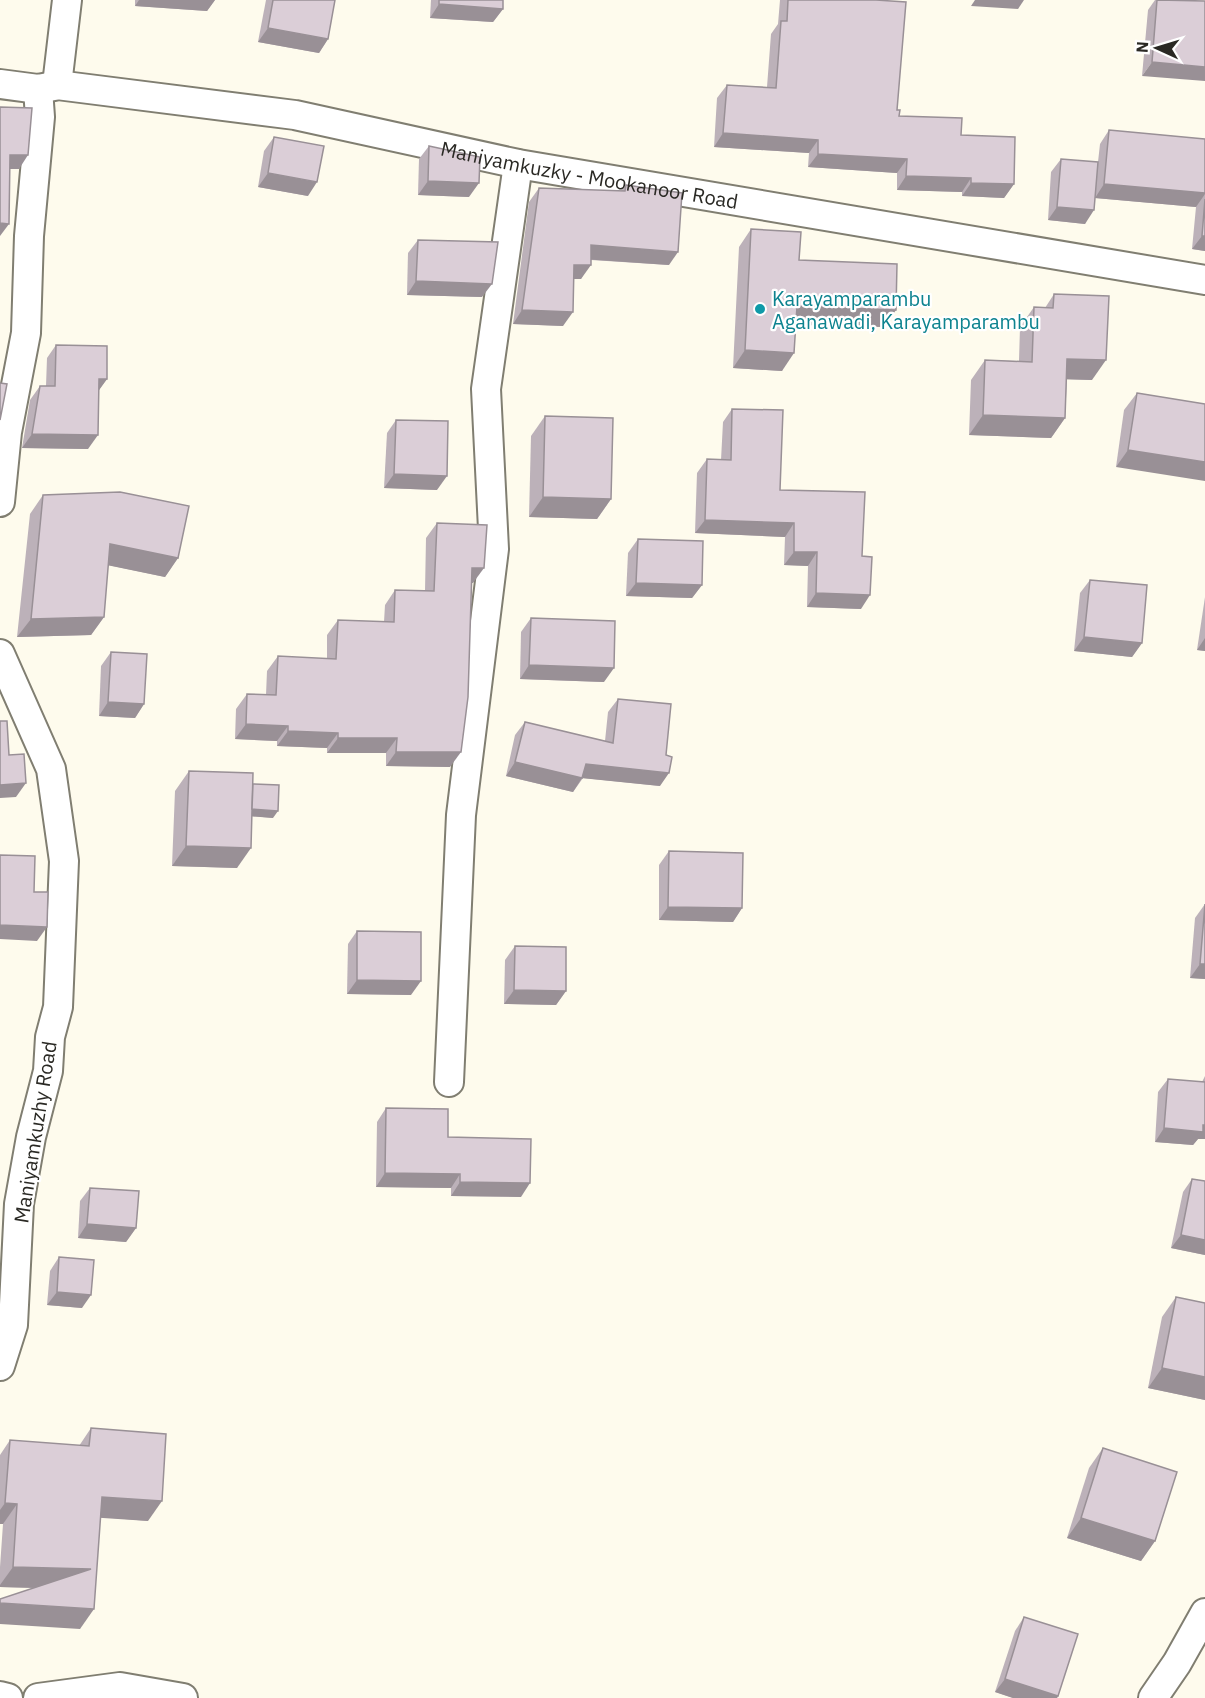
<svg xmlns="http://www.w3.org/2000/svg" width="1205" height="1698" font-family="'IBM Plex Sans',sans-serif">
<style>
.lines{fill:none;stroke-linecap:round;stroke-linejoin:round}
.minor-casing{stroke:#807e71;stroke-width:32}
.minor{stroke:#fff;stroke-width:28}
.wall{fill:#bcb1b9}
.shaded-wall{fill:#999096}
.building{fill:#dbced7;stroke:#999096;stroke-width:1.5}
.culture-dot{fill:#0f9aa8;stroke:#fff;stroke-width:2}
.labels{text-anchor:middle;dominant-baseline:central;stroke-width:4.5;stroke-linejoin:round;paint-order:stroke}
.street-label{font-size:20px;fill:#2a2924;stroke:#fff}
.culture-label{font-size:20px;fill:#0d838f;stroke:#fff;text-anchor:start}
</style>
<rect width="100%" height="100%" fill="#fefbed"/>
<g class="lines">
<g class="minor-casing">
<g id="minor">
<path id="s1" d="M67,0L57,85L295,115L518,164L1205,280"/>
<path d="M0,84L38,89L54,86"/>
<path d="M0,502L7,432L26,333L29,236L40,117L38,89"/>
<path d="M0,654L51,769L64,861L58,1007L50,1037L48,1071L31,1137L19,1204L13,1325L0,1366"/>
<path d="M449,1082L461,815L494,549L486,389L518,164"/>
<path d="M0,1696L8,1698"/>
<path d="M38,1698L120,1687L183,1698"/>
<path d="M1153,1698L1177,1663L1205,1613"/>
</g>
</g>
<use href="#minor" class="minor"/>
</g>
<g class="wall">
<path d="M135,0H215L207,11L135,6Z"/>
<path d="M266,0H335L328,39L319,53L258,42Z"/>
<path d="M431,0H503V9L493,22L430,18Z"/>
<path d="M780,0H876L897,110L899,116L961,135L1014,184L1004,198L962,196V192L897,190V173L808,167L809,153L714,147L717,98L727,85L767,87L771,34L778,24Z"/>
<path d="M1155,0H1197L1142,76L1148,10Z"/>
<path d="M1109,130L1205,139V251L1192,249L1196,207L1095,198L1085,224L1048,220L1051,172L1061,159L1098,162L1100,144Z"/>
<path d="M274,137L308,196L258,187L264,151Z"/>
<path d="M429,146L469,197L418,195L419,159Z"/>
<path d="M626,185L669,265L591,260L581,279H574L563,326L513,324L529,202L539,188L621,191Z"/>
<path d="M751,229L799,260L896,310L883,327L796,325L782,371L733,368L739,247Z"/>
<path d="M418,240L482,297L407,295L408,253Z"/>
<path d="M1054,294L1092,380L1067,379L1065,418L1051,438L969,435L971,380L985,360L1019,361L1020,327L1034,307L1045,308Z"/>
<path d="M56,345L107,379L98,391L88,449L22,448L30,400L40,386H46L47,358Z"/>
<path d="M1137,393L1205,404L1116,467L1124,410Z"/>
<path d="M732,409L780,490L861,609L807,607L808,566L784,565L785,537L695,533L697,473L707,459L721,460L723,422Z"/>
<path d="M545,416L611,499L597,519L529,517L531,436Z"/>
<path d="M396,420L437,490L384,488L387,433Z"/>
<path d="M43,495L178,558L165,577L108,565L104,617L91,635L17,637L30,514Z"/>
<path d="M437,523L473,583H472L450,767L386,766V753H327V748L277,746V741L235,739L236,709L247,694L266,695L267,671L278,656L327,659V635L338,620L384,622L385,605L395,590L425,591L426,538Z"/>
<path d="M638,539L702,585L692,598L626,596L628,553Z"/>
<path d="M1090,580L1142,643L1132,657L1074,651L1080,593Z"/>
<path d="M1205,597V651L1197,650Z"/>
<path d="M531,618L604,682L520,679L521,632Z"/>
<path d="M111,652L144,704L135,718L99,716L101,666Z"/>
<path d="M618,699L660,786L583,778L573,792L506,776L515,735L525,722L605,741L608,712Z"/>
<path d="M189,771L253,784L273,818L252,816L237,868L172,866L175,791Z"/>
<path d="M669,851L742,908L733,922L659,920V865Z"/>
<path d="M1205,904V979L1190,978L1195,918Z"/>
<path d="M357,931L411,995L347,994L348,944Z"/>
<path d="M515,946L566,991L556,1005L504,1004L505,960Z"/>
<path d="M1205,1076V1139H1198L1193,1145L1155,1142L1158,1092L1168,1079L1202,1082Z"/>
<path d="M386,1108L448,1137L521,1197L451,1196V1188L376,1187L377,1122Z"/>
<path d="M1192,1179L1205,1181V1255L1171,1248L1183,1192Z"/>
<path d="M90,1188L136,1228L126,1242L78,1238L80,1201Z"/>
<path d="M59,1257L82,1308L47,1305L50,1271Z"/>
<path d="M1176,1297L1205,1303V1400L1148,1388L1162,1317Z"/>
<path d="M91,1428L148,1521L101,1517L80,1629L34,1588L0,1587V1567L3,1524H0V1455L10,1440L79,1446Z"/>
<path d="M1103,1448L1155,1541L1141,1561L1067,1538L1089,1468Z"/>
<path d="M1024,1617L1058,1696L1057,1698H1013L995,1692L1015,1631Z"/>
</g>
<g class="shaded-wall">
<path d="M139,0H215L207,11L135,6Z"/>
<path d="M975,0H1024L1018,9L971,6Z"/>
<path d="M439,4L503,9L493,22L430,18Z"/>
<path d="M268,28L328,39L319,53L258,42Z"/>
<path d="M1152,62L1205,67V81L1142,76Z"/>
<path d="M723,133L818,140L809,153L714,147Z"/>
<path d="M818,154L907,159L897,173L808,167Z"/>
<path d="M10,155H28L19,169H1Z"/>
<path d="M268,173L317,182L308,196L258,187Z"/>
<path d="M906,176L971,178L962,192L897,190Z"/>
<path d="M428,181L479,183L469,197L418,195Z"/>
<path d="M971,183L1014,184L1004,198L962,196Z"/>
<path d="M1104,184L1205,193V194L1196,207L1095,198Z"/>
<path d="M1057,207L1094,210L1085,224L1048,220Z"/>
<path d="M0,223L9,224L0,236Z"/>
<path d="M1202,236H1205V251L1192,249Z"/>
<path d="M591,245L678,252L669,265L582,259Z"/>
<path d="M574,265H591L581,279H564Z"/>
<path d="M416,281L492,284L482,297L407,295Z"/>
<path d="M797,306L896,310L883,327L784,324Z"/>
<path d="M522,310L573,312L563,326L513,324Z"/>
<path d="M745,350L794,353L782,371L733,368Z"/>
<path d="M1067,359L1106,360L1092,380L1053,379Z"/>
<path d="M99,379H107L97,393Z"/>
<path d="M983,415L1065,418L1051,438L969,435Z"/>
<path d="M32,434L98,435L88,449L22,448Z"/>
<path d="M1128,450L1205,462V481L1116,467Z"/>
<path d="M394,474L447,476L437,490L384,488Z"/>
<path d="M543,497L611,499L597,519L529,517Z"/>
<path d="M705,520L794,523L785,537L695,533Z"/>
<path d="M110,544L178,558L165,577L97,563Z"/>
<path d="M794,552H817L808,566L784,565Z"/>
<path d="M472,568H484L473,583H462Z"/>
<path d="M636,583L702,585L692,598L626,596Z"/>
<path d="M816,593L870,595L861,609L807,607Z"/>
<path d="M104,617L91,635L17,637L31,619Z"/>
<path d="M1084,637L1142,643L1132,657L1074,651Z"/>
<path d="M1205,638V651L1197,650Z"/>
<path d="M529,665L614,668L604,682L520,679Z"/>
<path d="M108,702L144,704L135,718L99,716Z"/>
<path d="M246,724L288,726L277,741L235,739Z"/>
<path d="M288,731L338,733L327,748L277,746Z"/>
<path d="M338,738H397L386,753H327Z"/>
<path d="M396,752H461L450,767L386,766Z"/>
<path d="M515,762L586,764L669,773L660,786L581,778H582L573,792L506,776Z"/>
<path d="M26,783L16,797L0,798V785Z"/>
<path d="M252,809L278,811L273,818L247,816Z"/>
<path d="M186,846L251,848L237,868L172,866Z"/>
<path d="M668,907L742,908L733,922L659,920Z"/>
<path d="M0,925L47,927L37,941L0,939Z"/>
<path d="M1200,964H1205V979L1190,978Z"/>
<path d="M357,980L421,981L411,995L347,994Z"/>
<path d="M514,990L566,991L556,1005L504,1004Z"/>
<path d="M1205,1125V1139H1198L1193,1145L1155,1142L1164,1128Z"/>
<path d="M385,1173L460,1174L451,1188L376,1187Z"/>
<path d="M460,1182L530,1183L521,1197L451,1196Z"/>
<path d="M87,1224L136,1228L126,1242L78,1238Z"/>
<path d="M1181,1235L1205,1240V1255L1171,1248Z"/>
<path d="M57,1292L91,1295L82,1308L47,1305Z"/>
<path d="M1162,1368L1205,1377V1400L1148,1388Z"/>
<path d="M102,1497L162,1501L148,1521L88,1517Z"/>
<path d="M5,1503L17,1504L3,1524H0V1510Z"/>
<path d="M1081,1518L1155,1541L1141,1561L1067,1538Z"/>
<path d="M13,1567L91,1569L77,1589L0,1587V1585Z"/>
<path d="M0,1603L94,1609L80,1629L0,1624Z"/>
<path d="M1005,1679L1058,1696L1057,1698H1013L995,1692Z"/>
</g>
<g class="building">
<path d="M273,0H335L328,39L268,28Z"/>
<path d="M439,0H503V9L439,4Z"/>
<path d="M788,0H876L906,2L897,110H900L899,116L962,118L961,135L1015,137L1014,184L971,183V178L906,176L907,159L818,154V140L723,133L727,85L776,88L781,21H787Z"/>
<path d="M1157,0L1205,1V67L1152,62Z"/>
<path d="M0,107L32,108L28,155H10L9,224L0,223Z"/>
<path d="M1109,130L1205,139V193L1104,184Z"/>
<path d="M274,137L324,146L317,182L268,173Z"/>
<path d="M429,146L480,157L479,183L428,181Z"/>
<path d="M1061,159L1098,162L1094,210L1057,207Z"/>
<path d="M626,185L682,193L678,252L591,245V265H574L573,312L522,310L539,188L625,191Z"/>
<path d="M1205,199V236H1202Z"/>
<path d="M751,229L801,232L799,260L897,264L896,310L797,306L794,353L745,350Z"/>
<path d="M418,240L498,242L492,284L416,281Z"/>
<path d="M1054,294L1109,296L1106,360L1067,359L1065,418L983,415L985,360L1032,362L1034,307L1053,308Z"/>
<path d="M56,345L107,346V379H99L98,435L32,434L40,386H55Z"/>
<path d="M0,383L7,384L0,420Z"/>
<path d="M1137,393L1205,404V462L1128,450Z"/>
<path d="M732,409L783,410L780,490L865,492L862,556L872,557L870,595L816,593L817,552H794V523L705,520L707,459L731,460Z"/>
<path d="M545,416L613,418L611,499L543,497Z"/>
<path d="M396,420L448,421L447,476L394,474Z"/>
<path d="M120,492L189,506L178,558L110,544L104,617L31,619L43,495Z"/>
<path d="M437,523L487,525L484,568H472L468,697L461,752H396L397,738H338V733L288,731V726L246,724L247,694L276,695L278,656L336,659L338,620L394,622L395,590L434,591Z"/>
<path d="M638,539L703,541L702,585L636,583Z"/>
<path d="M1090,580L1147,585L1142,643L1084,637Z"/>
<path d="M531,618L615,621L614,668L529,665Z"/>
<path d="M111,652L147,654L144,704L108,702Z"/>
<path d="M618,699L671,704L666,755L672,757L669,773L586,764L582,778L515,762L525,722L613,743Z"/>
<path d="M0,721H7L9,755L24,754L26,783L0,785Z"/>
<path d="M189,771L253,773L251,848L186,846Z"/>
<path d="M253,784L279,785L278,811L252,809Z"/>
<path d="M669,851L743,853L742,908L668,907Z"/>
<path d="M0,855L35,856L34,892H48L47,927L0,925Z"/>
<path d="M1205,904V964H1200Z"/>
<path d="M357,931L421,932V981L357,980Z"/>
<path d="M515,946L566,947V991L514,990Z"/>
<path d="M1168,1079L1205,1082V1125H1203V1132L1164,1128Z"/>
<path d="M386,1108L448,1109V1137L531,1139L530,1183L460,1182V1174L385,1173Z"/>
<path d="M1192,1179L1205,1181V1240L1181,1235Z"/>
<path d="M90,1188L139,1191L136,1228L87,1224Z"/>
<path d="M59,1257L94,1260L91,1295L57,1292Z"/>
<path d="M1176,1297L1205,1303V1377L1162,1368Z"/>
<path d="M91,1428L166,1434L162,1501L102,1497L94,1609L0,1603V1599L91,1569L13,1567L17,1504L5,1503L10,1440L89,1446Z"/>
<path d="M1103,1448L1177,1472L1155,1541L1081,1518Z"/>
<path d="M1024,1617L1078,1634L1058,1696L1005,1679Z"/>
</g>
<circle class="culture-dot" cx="760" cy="309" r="6"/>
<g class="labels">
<g class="street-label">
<text stroke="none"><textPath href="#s1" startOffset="626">Maniyamkuzky - Mookanoor Road</textPath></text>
<text transform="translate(35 1132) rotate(-81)">Maniyamkuzhy Road</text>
</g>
<g class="culture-label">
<text x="772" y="298">Karayamparambu<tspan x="772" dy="23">Aganawadi, Karayamparambu</tspan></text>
</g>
</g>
<g transform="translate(1157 48) rotate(274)" stroke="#ffffff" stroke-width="4.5" paint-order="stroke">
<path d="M0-4.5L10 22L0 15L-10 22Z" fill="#2a2924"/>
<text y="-9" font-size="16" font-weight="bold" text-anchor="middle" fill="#2a2924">N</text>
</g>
</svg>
